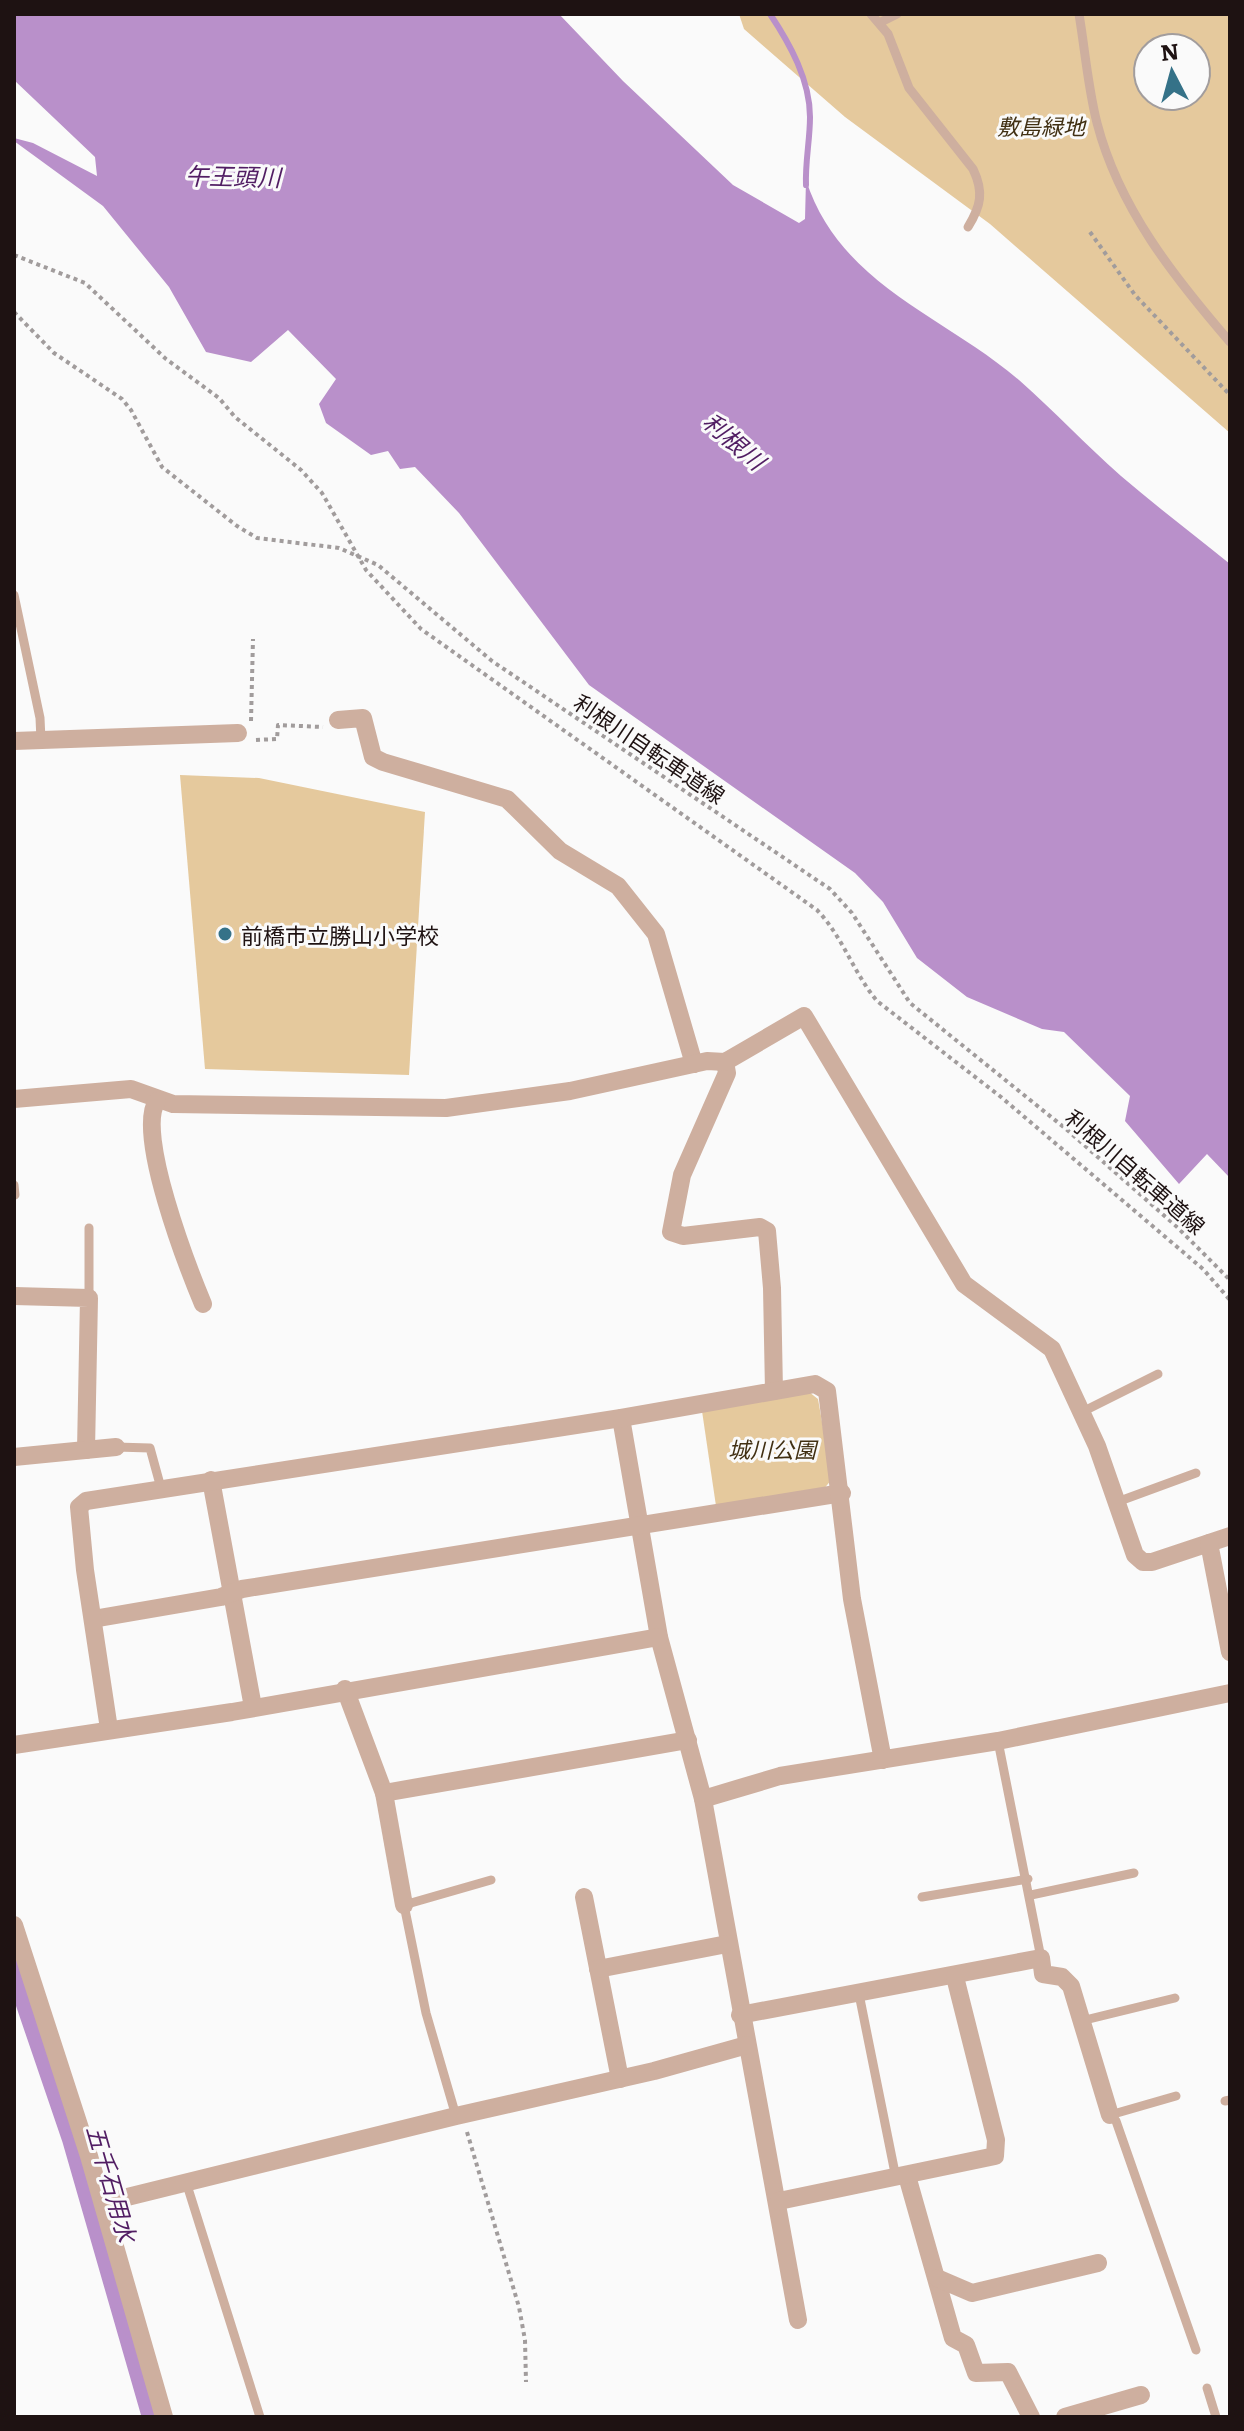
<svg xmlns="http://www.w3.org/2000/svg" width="1244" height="2431" font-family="Literata,'Noto Sans JP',serif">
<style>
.green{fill:#e5c99d;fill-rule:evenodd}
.water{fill:#b990ca}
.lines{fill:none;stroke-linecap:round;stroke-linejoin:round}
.stream{stroke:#b990ca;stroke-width:6}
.canal{stroke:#b990ca;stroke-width:22}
.path{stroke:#a19c9c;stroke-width:4;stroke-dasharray:4 4;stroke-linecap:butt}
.service{stroke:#ceaf9f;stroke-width:9}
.minor{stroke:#ceaf9f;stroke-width:18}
.poi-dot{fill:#357288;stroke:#fafafa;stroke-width:3}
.labels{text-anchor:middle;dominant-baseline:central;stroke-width:6;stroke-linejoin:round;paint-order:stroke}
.park-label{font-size:22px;font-style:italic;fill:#413013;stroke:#fafafa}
.street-label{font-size:22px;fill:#1e1212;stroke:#fafafa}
.poi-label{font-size:22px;fill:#1e1212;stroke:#fafafa;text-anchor:start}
.water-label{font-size:24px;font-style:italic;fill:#511d63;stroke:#fafafa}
</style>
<rect width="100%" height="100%" fill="#fafafa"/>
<g class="green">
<path d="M739,14H1230V433L990,224L845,117L744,29ZM1148,48H1196V96H1148Z"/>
<path d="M180,775L259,778L425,812L409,1075L205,1069Z"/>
<path d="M809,1392L818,1399L832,1479L823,1490L716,1506L702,1411Z"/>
</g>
<path class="water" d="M14,14H559L623,81L733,185L799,223L805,219L806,180C840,285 943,315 1019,380C1054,411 1086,445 1121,476C1156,506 1194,535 1230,564V1178L1207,1154L1179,1184L1125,1121L1130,1096L1064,1032L1042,1029L967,997L917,958L883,902L855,873L589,685L459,513L415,467L400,469L388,451L371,455L326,423L319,404L336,379L288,330L251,362L206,352L169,287L103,206L14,141V138L33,143L97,176L95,157L14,80Z"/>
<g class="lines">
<path class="stream" d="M770,14C790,44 810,80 810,117C810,140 805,162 806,185"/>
<path class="canal" d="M14,1966L73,2139L153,2417"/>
<g class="path">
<path d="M1090,232L1135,295L1230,395"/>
<path d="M14,255L85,283L166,359L219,398L235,417L301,470L322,493L366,570L421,629L817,910C843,937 853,972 877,1001L1001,1097L1203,1269L1230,1300"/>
<path d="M14,312L54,353L122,399L131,410L162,467L237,526L257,538L339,548L378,565L492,661L830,889L852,913L910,1003L1066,1129L1176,1226L1230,1280"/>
<path d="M251,721L253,639"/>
<path d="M256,740L277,739L278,725L323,727"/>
<path d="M467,2132L519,2307L525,2340L526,2382"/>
</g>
<g class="service">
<path d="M871,14L888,34L909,88L973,169C984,192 981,206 968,227"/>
<path d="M1079,14C1085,50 1088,88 1097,123C1119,208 1174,277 1230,342"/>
<path d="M881,22L897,14"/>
<path d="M14,595L40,718L41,740"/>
<path d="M14,1185L15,1195"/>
<path d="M89,1228V1298"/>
<path d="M1082,1412L1158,1374"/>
<path d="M116,1447L150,1448L161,1488"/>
<path d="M1117,1502L1196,1473"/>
<path d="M998,1741L1041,1958"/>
<path d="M1031,1895L1134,1873"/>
<path d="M922,1897L1028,1879"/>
<path d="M859,1994L896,2178"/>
<path d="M1081,2021L1175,1998"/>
<path d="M1176,2096L1110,2115L1116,2121L1196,2350"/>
<path d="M1225,2101L1230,2100"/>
<path d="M456,2116L426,2013L404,1905L491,1880"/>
<path d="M187,2185L260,2417"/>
<path d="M1207,2388L1216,2417"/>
</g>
<g class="minor">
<path d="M338,720L363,718L373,757L383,762L507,799L560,851L618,886L656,934L694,1064"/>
<path d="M14,741L238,733"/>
<path d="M725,1062L727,1073L682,1175L671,1232L683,1236L760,1227L767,1231L772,1288L774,1391"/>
<path d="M14,1099L131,1089L173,1104L446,1108L570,1091L707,1061L725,1062L804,1016L964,1284L1052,1349L1097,1446L1135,1555L1143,1562H1152L1230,1536"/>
<path d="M157,1101C135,1132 188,1268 203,1304"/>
<path d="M14,1296L89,1298L86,1450"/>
<path d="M621,1418L659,1637L703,1799L798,2320"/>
<path d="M14,1457L116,1447"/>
<path d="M211,1480L253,1707"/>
<path d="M1209,1543L1230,1652"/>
<path d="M93,1619L221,1597L242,1589L842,1493"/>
<path d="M345,1689L384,1793L688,1740"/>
<path d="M109,1729L85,1570L79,1507L86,1501L621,1418L815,1384L827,1391L852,1599L883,1760"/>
<path d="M14,1745L232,1712L659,1637"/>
<path d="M384,1793L404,1905"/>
<path d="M703,1799L780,1776L998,1741L1230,1693"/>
<path d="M584,1897L620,2079"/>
<path d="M14,1925L89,2156L164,2417"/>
<path d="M598,1969L727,1944"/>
<path d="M740,2015L1041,1958L1043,1974L1062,1977L1071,1986L1110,2115"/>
<path d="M907,2176L953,2338L966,2345L976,2373L1008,2372L1031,2417"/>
<path d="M779,2201L995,2156L996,2140L955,1977"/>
<path d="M103,2203L456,2116L654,2071L747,2045"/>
<path d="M937,2278L972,2293L1098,2263"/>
<path d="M1065,2417L1141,2395"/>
</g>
</g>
<circle class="poi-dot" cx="225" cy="934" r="8"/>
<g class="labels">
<g class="park-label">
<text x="1041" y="125">敷島緑地</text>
<text x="772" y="1448">城川公園</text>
</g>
<g class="street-label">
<text transform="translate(650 748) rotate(34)">利根川自転車道線</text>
<text transform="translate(1136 1171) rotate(41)">利根川自転車道線</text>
</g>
<g class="poi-label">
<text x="241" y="934">前橋市立勝山小学校</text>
</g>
<g class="water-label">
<text transform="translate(233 175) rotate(1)">午王頭川</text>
<text transform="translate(735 440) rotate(41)">利根川</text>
<text transform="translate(113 2183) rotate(74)">五千石用水</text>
</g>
</g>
<rect width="1244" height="2431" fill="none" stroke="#1e1212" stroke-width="32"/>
<g transform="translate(1172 72) rotate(354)"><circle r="38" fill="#fafafa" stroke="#a29d9d" stroke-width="2"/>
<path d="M0-6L14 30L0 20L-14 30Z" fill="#357288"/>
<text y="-12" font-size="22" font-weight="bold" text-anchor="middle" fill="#1e1212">N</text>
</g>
</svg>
